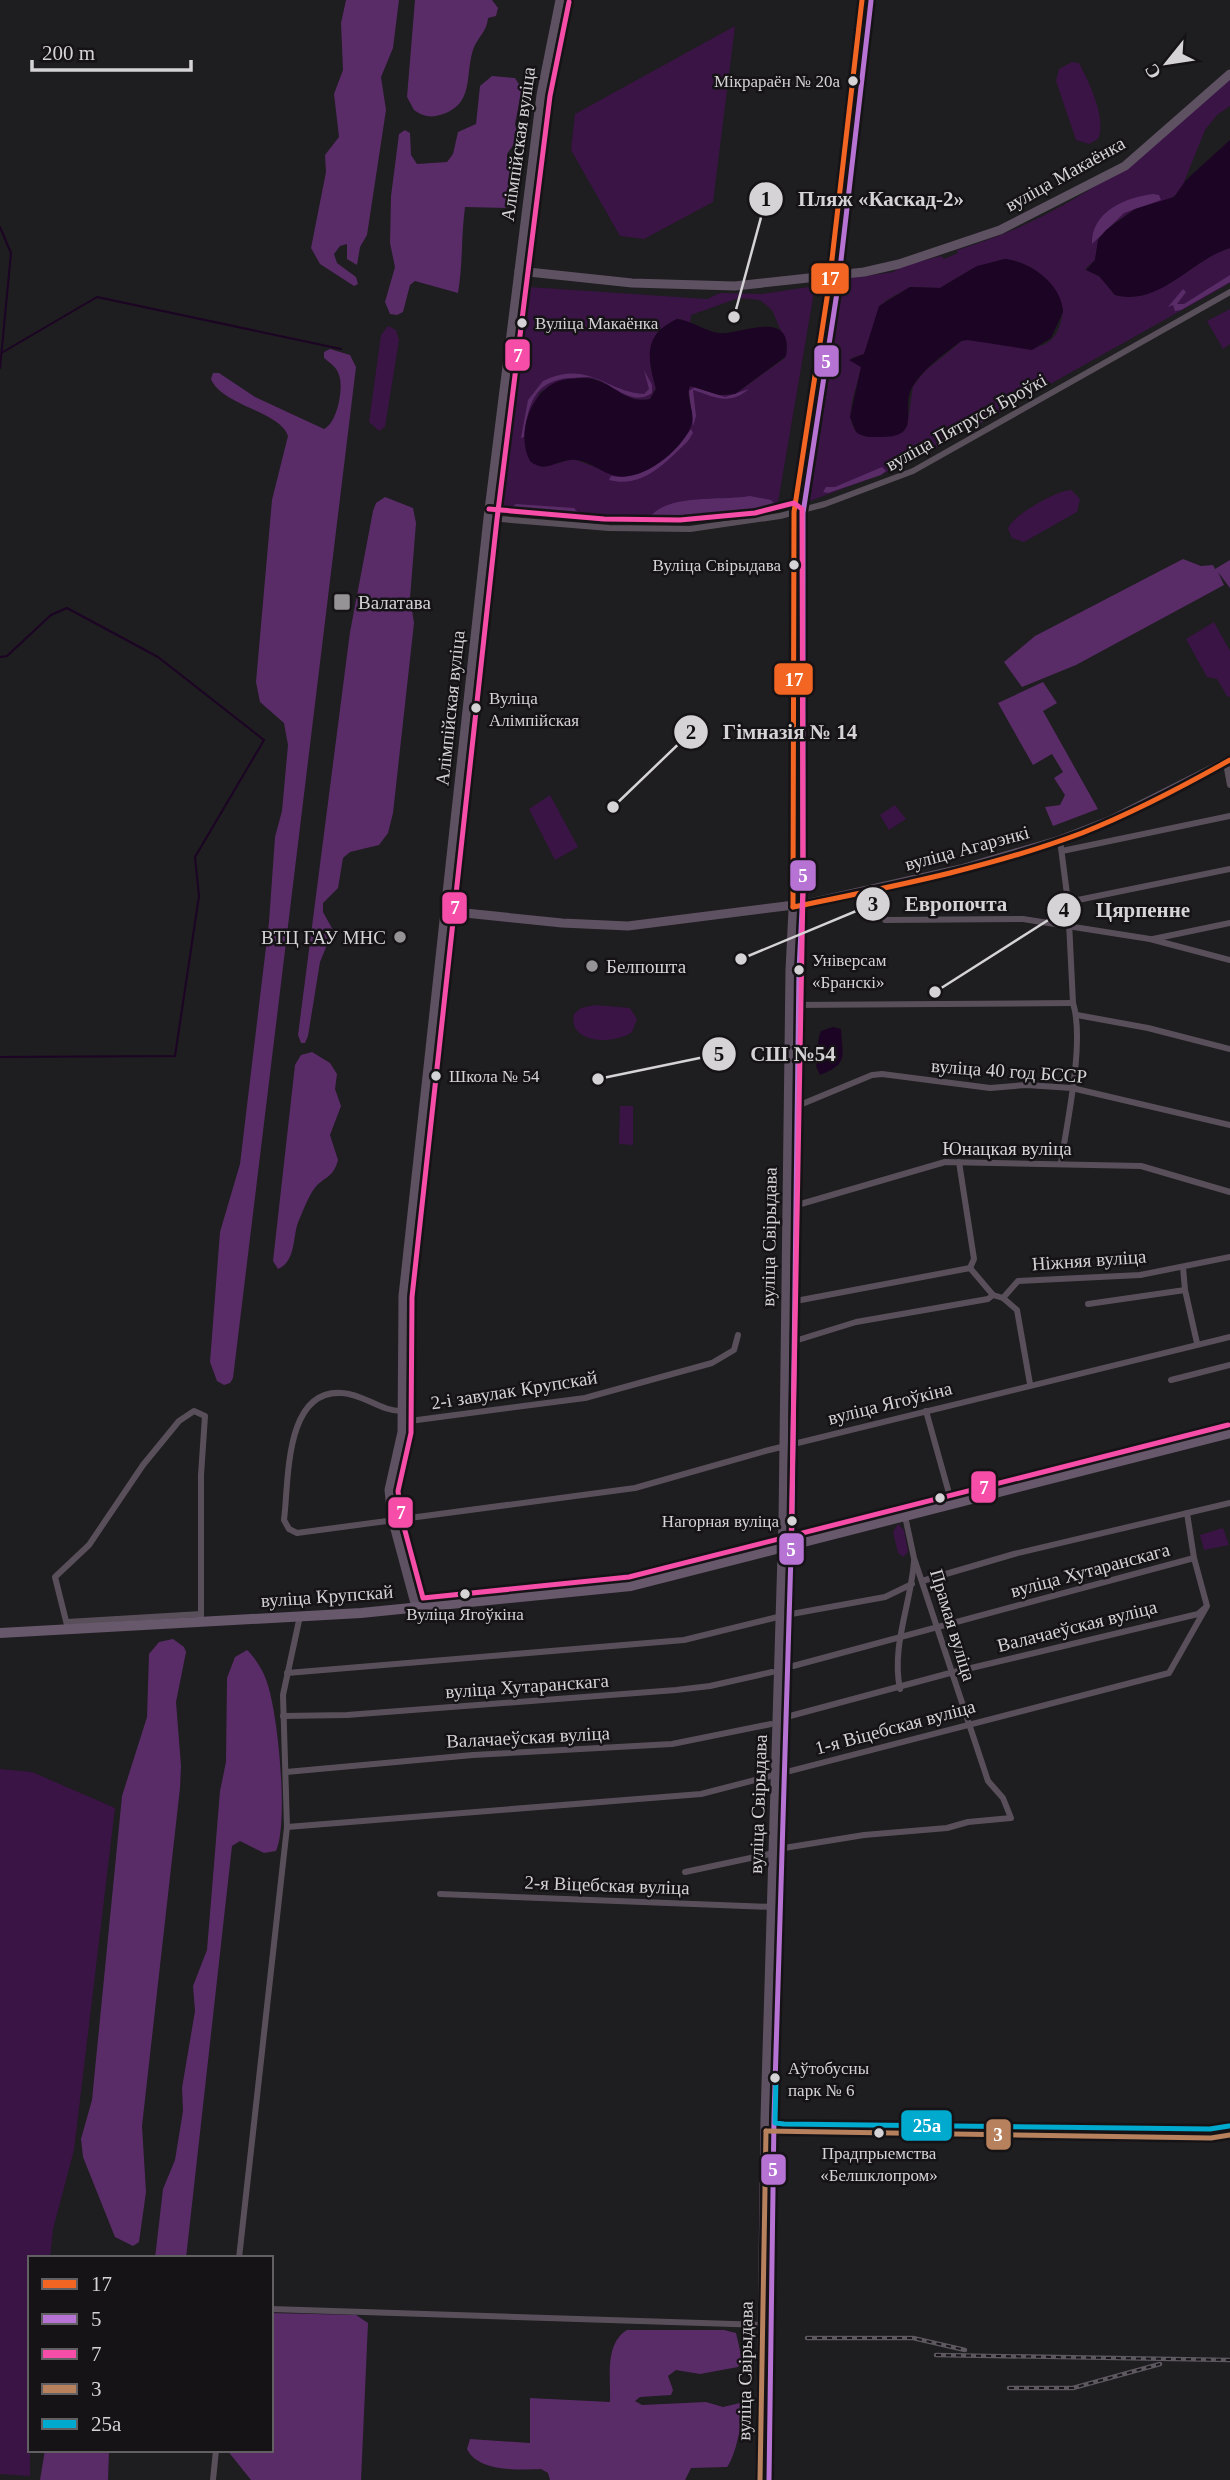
<svg xmlns="http://www.w3.org/2000/svg" width="1230" height="2480" font-family="'Times New Roman',serif">
<style>
.green{fill:#3a1445;fill-rule:evenodd}
.forest{fill:#592c68}
.water{fill:#1c0424}
.lines{fill:none;stroke-linecap:round;stroke-linejoin:round}
.stream{stroke:#1c0424;stroke-width:2}
.street{stroke:#594f5b;stroke-width:6}
.secondary{stroke:#5e5162;stroke-width:9}
.primary{stroke:#67586c;stroke-width:10}
.rail-casing{stroke:#5d5860;stroke-width:4.5}
.rail{stroke:#161317;stroke-width:2;stroke-dasharray:5;stroke-linecap:butt}
.bus-1-casing{stroke:#161317;stroke-width:10}
.bus-2-casing{stroke:#161317;stroke-width:10}
.bus-3-casing{stroke:#161317;stroke-width:10}
.bus-4-casing{stroke:#161317;stroke-width:10}
.bus-5-casing{stroke:#161317;stroke-width:10}
.bus-1{stroke:#f26522;stroke-width:5}
.bus-2{stroke:#b673d3;stroke-width:5}
.bus-3{stroke:#f54da8;stroke-width:5}
.bus-4{stroke:#b6815c;stroke-width:5}
.bus-5{stroke:#00a9ce;stroke-width:5}
.bus-dot{fill:#d5d3d6;stroke:#161317;stroke-width:2.5}
.poi-dot{fill:#959396;stroke:#161317;stroke-width:2.5}
.labels{text-anchor:middle;dominant-baseline:central;stroke-width:5;stroke-linejoin:round;paint-order:stroke}
.bus-label{font-size:17px;fill:#d5d3d6;stroke:#161317;text-anchor:start}
.street-label{font-size:19px;fill:#d5d3d6;stroke:#161317}
.poi-label{font-size:19px;fill:#d5d3d6;stroke:#161317;text-anchor:start}
.leader{fill:none;stroke:#d5d3d6;stroke-width:2.5}
.callout-dot{fill:#d5d3d6;stroke:#161317;stroke-width:2.5}
.mark-label{font-size:21px;text-anchor:middle;font-weight:bold;fill:#111}
.callout-label{font-size:21px;text-anchor:middle;font-weight:bold;fill:#d5d3d6;stroke:#161317;stroke-width:5;stroke-linejoin:round;paint-order:stroke}
.line-badge{stroke:#161317;stroke-width:2.5}
.badge-label{font-size:19px;text-anchor:middle;font-weight:bold;fill:#fff}
</style>
<rect width="100%" height="100%" fill="#1e1d1f"/>
<g class="green">
<path d="M735,26L713,202L644,239L620,236L571,150L575,114Z"/>
<path d="M1072,62L1079,63C1089,82 1107,119 1098,139L1089,144L1076,140L1056,81L1059,69Z"/>
<path d="M1230,76V106L1217,115L1205,130L1180,192L1167,201L1135,209L1112,225L1099,238L1095,260L1085,269L1100,277L1115,295C1160,306 1192,259 1230,248V283L908,464L810,501L844,279L893,272L903,266L941,256L944,259L958,253L957,250C1064,219 1151,153 1230,76ZM1004,259C1031,261 1057,284 1063,309C1057,374 1000,337 963,340L925,371L913,386L907,427L863,436C838,424 858,388 861,367L851,358L864,354L885,301L910,287L940,288L972,269Z"/>
<path d="M815,286L777,508L717,519L669,522L501,511L529,287L707,299L720,293L762,294ZM739,298L760,300L772,310L787,345L785,358L735,394L719,395L690,386L688,391L693,415L686,435L667,454L635,476H618L574,459L542,467L530,461L527,425L540,392C557,385 574,375 593,379C615,383 622,404 650,399L656,388C646,352 645,341 680,319L690,323L691,315Z"/>
<path d="M1230,309V344L1223,349L1207,321Z"/>
<path d="M388,326L396,330L399,340L385,427L379,431L369,422L381,335Z"/>
<path d="M1071,490L1080,499L1077,512L1024,542L1012,538L1008,529C1011,516 1057,490 1071,490Z"/>
<path d="M1214,622L1230,651V697L1227,696L1217,679L1207,677L1186,639Z"/>
<path d="M550,795L578,847L555,860L529,809Z"/>
<path d="M895,805L906,819L889,830L880,815Z"/>
<path d="M595,1005L630,1008L637,1019L632,1032C615,1045 567,1044 574,1014L581,1008Z"/>
<path d="M620,1106H633V1145L619,1144Z"/>
<path d="M898,1524L904,1530L908,1552L903,1557L898,1553L893,1532Z"/>
<path d="M1223,1528L1229,1545L1204,1550L1200,1535Z"/>
<path d="M0,1769L32,1772L115,1808L74,2150L53,2229L50,2258H30V2476L0,2474Z"/>
</g>
<g class="forest">
<path d="M346,0H399L393,48L381,77L386,110L367,235L360,247L357,265L347,259V244L340,246L334,254L337,263L356,277L358,284L354,286L320,264L311,248L326,172L325,155L339,137L334,94L343,70L341,23Z"/>
<path d="M415,0H492L498,8L496,16L488,18C487,31 479,36 474,47C464,74 476,105 440,115C430,118 422,116 414,110L407,97Z"/>
<path d="M492,76L515,78L522,89L515,124L518,138L507,154V167L516,175L508,208L465,207C461,237 463,263 458,293L415,281L410,285L403,312L397,315L390,314L385,302L395,267L390,243L391,196L399,134L405,130L410,133L411,155L417,164L447,162L453,154L458,132L476,124L480,86Z"/>
<path d="M1153,194L1159,195L1161,200L1124,213L1092,244C1091,211 1127,197 1153,194Z"/>
<path d="M1230,275V282L1181,310L1175,311L1173,305L1168,307L1183,289L1186,292L1177,304H1184Z"/>
<path d="M330,349L350,355L356,367L233,1378L230,1383L224,1385L217,1381L210,1362L220,1232L240,1164L269,922L275,837L282,811L288,745L284,723L260,702L256,682L272,500L288,436C280,411 222,406 211,379L213,373H219L255,397L324,429C337,424 344,388 339,375C337,367 330,363 324,358V352Z"/>
<path d="M644,370L652,385V393C633,407 613,385 596,379C588,375 578,378 569,378C533,381 528,406 524,437L521,438L528,400L543,381C588,359 606,392 644,394L649,389Z"/>
<path d="M695,387L725,397L749,389C729,406 715,397 693,390L696,416L693,426L689,391Z"/>
<path d="M991,411L996,414L940,446H936V442Z"/>
<path d="M691,429L693,433L688,441C666,462 643,489 609,480L611,476C644,481 673,456 691,429Z"/>
<path d="M882,467L886,471L881,475L828,493L823,492L826,487H835Z"/>
<path d="M750,496L771,500L775,504L770,509C742,514 703,527 678,515L660,521L649,519C664,493 723,501 750,496Z"/>
<path d="M385,497L413,508L416,523L410,598L414,623L393,813L388,833L379,845L350,852L343,858L338,888L323,903V912L333,930L320,962L308,1036L305,1043H301L298,1035L350,632L373,511L376,503Z"/>
<path d="M516,504L574,508L578,513L574,515L513,511L512,507Z"/>
<path d="M1183,559L1201,566L1213,565L1215,569L1230,560V588L1218,572L1224,585L1076,665L1022,687L1004,662L1035,636Z"/>
<path d="M1043,682L1057,703L1043,711L1098,809L1053,826L1045,807L1060,805L1065,795L1054,778L1063,772L1052,754L1033,765L998,703Z"/>
<path d="M312,1052L330,1063L337,1074L335,1089L341,1106L330,1135L338,1160C333,1179 324,1176 314,1189C308,1197 303,1211 299,1220C292,1235 297,1261 278,1269L273,1261L295,1065L301,1055Z"/>
<path d="M173,1639L184,1647L186,1652L176,1702L181,1766L180,1788L142,2126L146,2192L139,2242L133,2246L115,2237L83,2157L81,2139L92,2100L122,1796L147,1717L149,1654L159,1642Z"/>
<path d="M247,1650C252,1654 263,1670 265,1677C278,1706 289,1823 276,1851L264,1853L240,1841L232,1846L186,2258H155L163,2189L175,2160L183,2111L182,2088L195,2011L193,1986L207,1950L220,1791L226,1762L227,1678L235,1657Z"/>
<path d="M271,2313L356,2315L368,2323L361,2480H251L227,2450H271Z"/>
<path d="M627,2330H724L736,2333L742,2359L738,2367L700,2374L676,2370L668,2376L673,2390L671,2395L640,2397L635,2401L642,2405L706,2402L723,2407L740,2403C746,2412 735,2458 727,2467L691,2468L685,2480H550L548,2473L541,2469C519,2470 478,2472 467,2449L470,2439L530,2443V2398L610,2402C611,2379 604,2344 627,2330Z"/>
<path d="M45,2450H109L108,2480H40Z"/>
</g>
<g class="water">
<path d="M1230,140V248C1192,259 1160,307 1115,295L1099,276L1086,270L1095,260L1098,240L1106,230L1135,209L1174,197L1186,180Z"/>
<path d="M1005,259C1032,262 1062,285 1063,312L1051,338L1032,350L968,340L961,341C945,353 923,369 913,386C899,408 924,437 882,437C872,437 864,438 856,432L850,417L861,367L849,360L864,354L879,306L910,287L940,288L977,266Z"/>
<path d="M677,319C692,321 705,331 719,333C739,336 794,306 786,356L735,394L719,395L690,386C685,398 695,410 692,423C685,448 643,482 616,476C602,473 590,461 576,460C558,458 547,475 530,461C514,432 534,382 568,379C576,379 587,377 595,380C616,385 626,404 650,399L656,389C648,359 642,335 677,319Z"/>
<path d="M833,1027L841,1029C842,1056 850,1063 820,1075L816,1066C821,1054 815,1044 821,1031Z"/>
</g>
<g class="lines">
<g class="stream">
<path d="M0,227L11,253L0,368"/>
<path d="M3,352L97,297L341,349"/>
<path d="M0,657L7,656L51,615L67,608L158,657L264,740L195,857L199,896L175,1056L0,1057"/>
</g>
<g class="street">
<path d="M488,518L609,528L690,529L780,516L825,504L913,471L1230,292"/>
<path d="M1226,763L1230,785"/>
<path d="M1060,840L1068,902L1073,1003C1085,1041 1067,1122 1061,1163"/>
<path d="M1062,851L1230,816"/>
<path d="M880,889L885,920L1023,919L1150,939L1230,960"/>
<path d="M1068,902L1230,869"/>
<path d="M1153,939L1230,923"/>
<path d="M790,1005L1073,1003"/>
<path d="M1077,1015L1148,1028L1230,1049"/>
<path d="M790,1109L872,1075L882,1074L990,1088L1026,1085L1072,1088L1230,1125"/>
<path d="M959,1162L974,1259L970,1268"/>
<path d="M787,1208L945,1162L1141,1166L1230,1192"/>
<path d="M1183,1267L1185,1290"/>
<path d="M1003,1298L1017,1310L1030,1384"/>
<path d="M785,1303L970,1268L993,1295L1003,1298L1018,1281L1140,1275L1230,1257"/>
<path d="M1088,1304L1185,1290L1197,1343"/>
<path d="M785,1344L856,1322L988,1299L993,1295"/>
<path d="M1171,1380L1230,1365"/>
<path d="M403,1411C381,1412 364,1394 342,1393C284,1389 289,1481 284,1520L289,1529L297,1533L635,1488L765,1451L1230,1337"/>
<path d="M926,1411L952,1504"/>
<path d="M402,1422L585,1398L712,1363L734,1350L738,1335"/>
<path d="M922,1581L1014,1554L1230,1503"/>
<path d="M67,1622L201,1614"/>
<path d="M68,1629L55,1577L89,1545L143,1465L179,1421L194,1411L205,1416L201,1475V1620"/>
<path d="M793,1666L1194,1558"/>
<path d="M287,1673L684,1640L786,1615L885,1597L912,1584"/>
<path d="M900,1689C891,1646 911,1604 914,1561"/>
<path d="M283,1716L347,1715L676,1690L710,1686L772,1672"/>
<path d="M790,1716L950,1673L1198,1614L1206,1607"/>
<path d="M286,1772L473,1755L672,1744L771,1724"/>
<path d="M287,1827L701,1794L1169,1673L1207,1606L1194,1558L1187,1513"/>
<path d="M774,1845L784,1848L864,1835L947,1828L968,1822L1011,1818L1003,1798L988,1781L914,1558L905,1516"/>
<path d="M685,1872L774,1853"/>
<path d="M440,1894L772,1907"/>
<path d="M239,2258L287,1827L283,1695L300,1616"/>
<path d="M271,2309L764,2325"/>
<path d="M213,2480L216,2450"/>
</g>
<g class="secondary">
<path d="M519,271L632,283L735,286L864,272L899,264L1000,230L1125,166L1230,74"/>
<path d="M446,911L562,923L628,926L810,903L961,869L1060,840L1109,821L1230,760"/>
<path d="M416,1607L392,1518L389,1490L402,1432L403,1296L488,518L541,95L560,0"/>
<path d="M766,2131L1211,2138L1230,2135"/>
<path d="M760,2480L765,2118L783,1521L790,970L794,890V512L829,285L862,0"/>
</g>
<path class="primary" d="M0,1633L361,1613L631,1586L1230,1433"/>
<g class="rail-casing">
<g id="rail">
<path d="M807,2338H913L965,2350"/>
<path d="M936,2355L1230,2360"/>
<path d="M1009,2388H1073L1160,2364"/>
</g>
</g>
<use href="#rail" class="rail"/>
<g class="bus-1-casing">
<g id="bus-1">
<path d="M793,907L794,512L829,285L862,0"/>
<path d="M793,907C890,887 989,868 1082,833C1133,813 1182,787 1230,760"/>
</g>
</g>
<g class="bus-2-casing">
<path id="bus-2" d="M769,2480L774,2118L792,1521L799,970L803,890V513L838,286L871,1"/>
</g>
<g class="bus-3-casing">
<g id="bus-3">
<path d="M569,2L550,96L497,519L412,1297L411,1433L398,1491L401,1516L423,1598L629,1577L1228,1425"/>
<path d="M489,509L604,519L680,520L755,513L794,503L802,509L803,890L791,1548"/>
</g>
</g>
<g class="bus-4-casing">
<g id="bus-4">
<path d="M766,2131L1211,2138L1230,2135"/>
<path d="M760,2480L766,2131"/>
</g>
</g>
<g class="bus-5-casing">
<path id="bus-5" d="M776,2077L775,2123L784,2124L1210,2129L1229,2126"/>
</g>
<use href="#bus-1" class="bus-1"/>
<use href="#bus-2" class="bus-2"/>
<use href="#bus-3" class="bus-3"/>
<use href="#bus-4" class="bus-4"/>
<use href="#bus-5" class="bus-5"/>
</g>
<g class="bus-dot">
<circle cx="853" cy="81" r="6"/>
<circle cx="522" cy="323" r="6"/>
<circle cx="794" cy="565" r="6"/>
<circle cx="476" cy="708" r="6"/>
<circle cx="799" cy="970" r="6"/>
<circle cx="436" cy="1076" r="6"/>
<circle cx="940" cy="1498" r="6"/>
<circle cx="792" cy="1521" r="6"/>
<circle cx="465" cy="1594" r="6"/>
<circle cx="775" cy="2078" r="6"/>
<circle cx="879" cy="2133" r="6"/>
</g>
<g class="poi-dot">
<rect x="333" y="593" width="18" height="18" rx="3.5"/>
<circle cx="400" cy="937" r="7"/>
<circle cx="592" cy="966" r="7"/>
</g>
<g class="labels">
<g class="bus-label">
<text x="840" y="81" text-anchor="end">Мікрараён № 20а</text>
<text x="535" y="323">Вуліца Макаёнка</text>
<text x="781" y="565" text-anchor="end">Вуліца Свірыдава</text>
<text x="489" y="698">Вуліца<tspan x="489" dy="22">Алімпійская</tspan></text>
<text x="812" y="960">Універсам<tspan x="812" dy="22">«Бранскі»</tspan></text>
<text x="449" y="1076">Школа № 54</text>
<text x="779" y="1521" text-anchor="end">Нагорная вуліца</text>
<text x="465" y="1614" text-anchor="middle">Вуліца Ягоўкіна</text>
<text x="788" y="2068">Аўтобусны<tspan x="788" dy="22">парк № 6</tspan></text>
<text x="879" y="2153" text-anchor="middle">Прадпрыемства<tspan x="879" dy="22">«Белшклопром»</tspan></text>
</g>
<g class="street-label">
<text transform="translate(518 144) rotate(-82)">Алімпійская вуліца</text>
<text transform="translate(1065 174) rotate(-29)">вуліца Макаёнка</text>
<text transform="translate(966 422) rotate(-29)">вуліца Пятруся Броўкі</text>
<text transform="translate(450 708) rotate(-84)">Алімпійская вуліца</text>
<text transform="translate(967 848) rotate(-15)">вуліца Агарэнкі</text>
<text transform="translate(1009 1071) rotate(4)">вуліца 40 год БССР</text>
<text x="1007" y="1148">Юнацкая вуліца</text>
<text transform="translate(769 1237) rotate(-89)">вуліца Свірыдава</text>
<text transform="translate(1089 1260) rotate(-4)">Ніжняя вуліца</text>
<text transform="translate(514 1390) rotate(-9)">2-і завулак Крупскай</text>
<text transform="translate(890 1403) rotate(-14)">вуліца Ягоўкіна</text>
<text transform="translate(1090 1570) rotate(-15)">вуліца Хутаранскага</text>
<text transform="translate(327 1596) rotate(-4)">вуліца Крупскай</text>
<text transform="translate(953 1625) rotate(73)">Прамая вуліца</text>
<text transform="translate(1077 1626) rotate(-14)">Валачаеўская вуліца</text>
<text transform="translate(527 1686) rotate(-4)">вуліца Хутаранскага</text>
<text transform="translate(895 1727) rotate(-15)">1-я Віцебская вуліца</text>
<text transform="translate(528 1737) rotate(-3)">Валачаеўская вуліца</text>
<text transform="translate(758 1804) rotate(-88)">вуліца Свірыдава</text>
<text transform="translate(607 1885) rotate(2)">2-я Віцебская вуліца</text>
<text transform="translate(745 2371) rotate(-89)">вуліца Свірыдава</text>
</g>
<g class="poi-label">
<text x="358" y="602">Валатава</text>
<text x="386" y="937" text-anchor="end">ВТЦ ГАУ МНС</text>
<text x="606" y="966">Белпошта</text>
</g>
</g>
<path class="leader" d="M734 317L766 199M613 807L691 732M741 959L873 904M935 992L1064 910M598 1079L719 1054"/>
<g class="callout-dot">
<circle cx="734" cy="317" r="7"/>
<circle cx="613" cy="807" r="7"/>
<circle cx="741" cy="959" r="7"/>
<circle cx="935" cy="992" r="7"/>
<circle cx="598" cy="1079" r="7"/>
<circle cx="766" cy="199" r="18"/>
<circle cx="691" cy="732" r="18"/>
<circle cx="873" cy="904" r="18"/>
<circle cx="1064" cy="910" r="18"/>
<circle cx="719" cy="1054" r="18"/>
</g>
<g class="mark-label">
<text x="766" y="206">1</text>
<text x="691" y="739">2</text>
<text x="873" y="911">3</text>
<text x="1064" y="917">4</text>
<text x="719" y="1061">5</text>
</g>
<g class="callout-label">
<text x="881" y="206">Пляж «Каскад-2»</text>
<text x="790" y="739">Гімназія № 14</text>
<text x="956" y="911">Европочта</text>
<text x="1143" y="917">Цярпенне</text>
<text x="793" y="1061">СШ №54</text>
</g>
<g class="line-badge">
<rect x="810" y="262" width="40" height="33" rx="7" fill="#f26522"/>
<rect x="504" y="338" width="27" height="34" rx="7" fill="#f54da8"/>
<rect x="813" y="344" width="27" height="34" rx="7" fill="#b673d3"/>
<rect x="773" y="662" width="41" height="34" rx="7" fill="#f26522"/>
<rect x="789" y="859" width="28" height="33" rx="7" fill="#b673d3"/>
<rect x="441" y="891" width="27" height="34" rx="7" fill="#f54da8"/>
<rect x="970" y="1470" width="27" height="34" rx="7" fill="#f54da8"/>
<rect x="387" y="1496" width="27" height="33" rx="7" fill="#f54da8"/>
<rect x="778" y="1532" width="27" height="34" rx="7" fill="#b673d3"/>
<rect x="900" y="2109" width="53" height="33" rx="7" fill="#00a9ce"/>
<rect x="985" y="2118" width="27" height="33" rx="7" fill="#b6815c"/>
<rect x="760" y="2153" width="27" height="33" rx="7" fill="#b673d3"/>
</g>
<g class="badge-label">
<text x="830" y="285">17</text>
<text x="518" y="362">7</text>
<text x="826" y="368">5</text>
<text x="794" y="686">17</text>
<text x="803" y="882">5</text>
<text x="455" y="914">7</text>
<text x="984" y="1494">7</text>
<text x="401" y="1519">7</text>
<text x="791" y="1556">5</text>
<text x="927" y="2132">25а</text>
<text x="998" y="2141">3</text>
<text x="773" y="2176">5</text>
</g>
<rect x="28" y="2256" width="245" height="196" fill="#161317" stroke="#626063" stroke-width="2"/>
<rect x="42" y="2279" width="35" height="10" fill="#f26522" stroke="#626063" stroke-width="2"/>
<text x="91" y="2291" font-size="21" fill="#d5d3d6">17</text>
<rect x="42" y="2314" width="35" height="10" fill="#b673d3" stroke="#626063" stroke-width="2"/>
<text x="91" y="2326" font-size="21" fill="#d5d3d6">5</text>
<rect x="42" y="2349" width="35" height="10" fill="#f54da8" stroke="#626063" stroke-width="2"/>
<text x="91" y="2361" font-size="21" fill="#d5d3d6">7</text>
<rect x="42" y="2384" width="35" height="10" fill="#b6815c" stroke="#626063" stroke-width="2"/>
<text x="91" y="2396" font-size="21" fill="#d5d3d6">3</text>
<rect x="42" y="2419" width="35" height="10" fill="#00a9ce" stroke="#626063" stroke-width="2"/>
<text x="91" y="2431" font-size="21" fill="#d5d3d6">25а</text>
<g transform="translate(1167 63) rotate(240)" stroke="#161317" stroke-width="5" paint-order="stroke">
<path d="M0-5L12 26L0 18L-12 26Z" fill="#d5d3d6"/>
<text y="-10" font-size="19" font-weight="bold" text-anchor="middle" fill="#d5d3d6">С</text>
</g>
<path d="M32 60v10h159v-10" fill="none" stroke="#d5d3d6" stroke-width="3.5"/>
<text x="42" y="60" font-size="21" fill="#d5d3d6" stroke="#161317" stroke-width="5" paint-order="stroke">200 m</text>
</svg>
